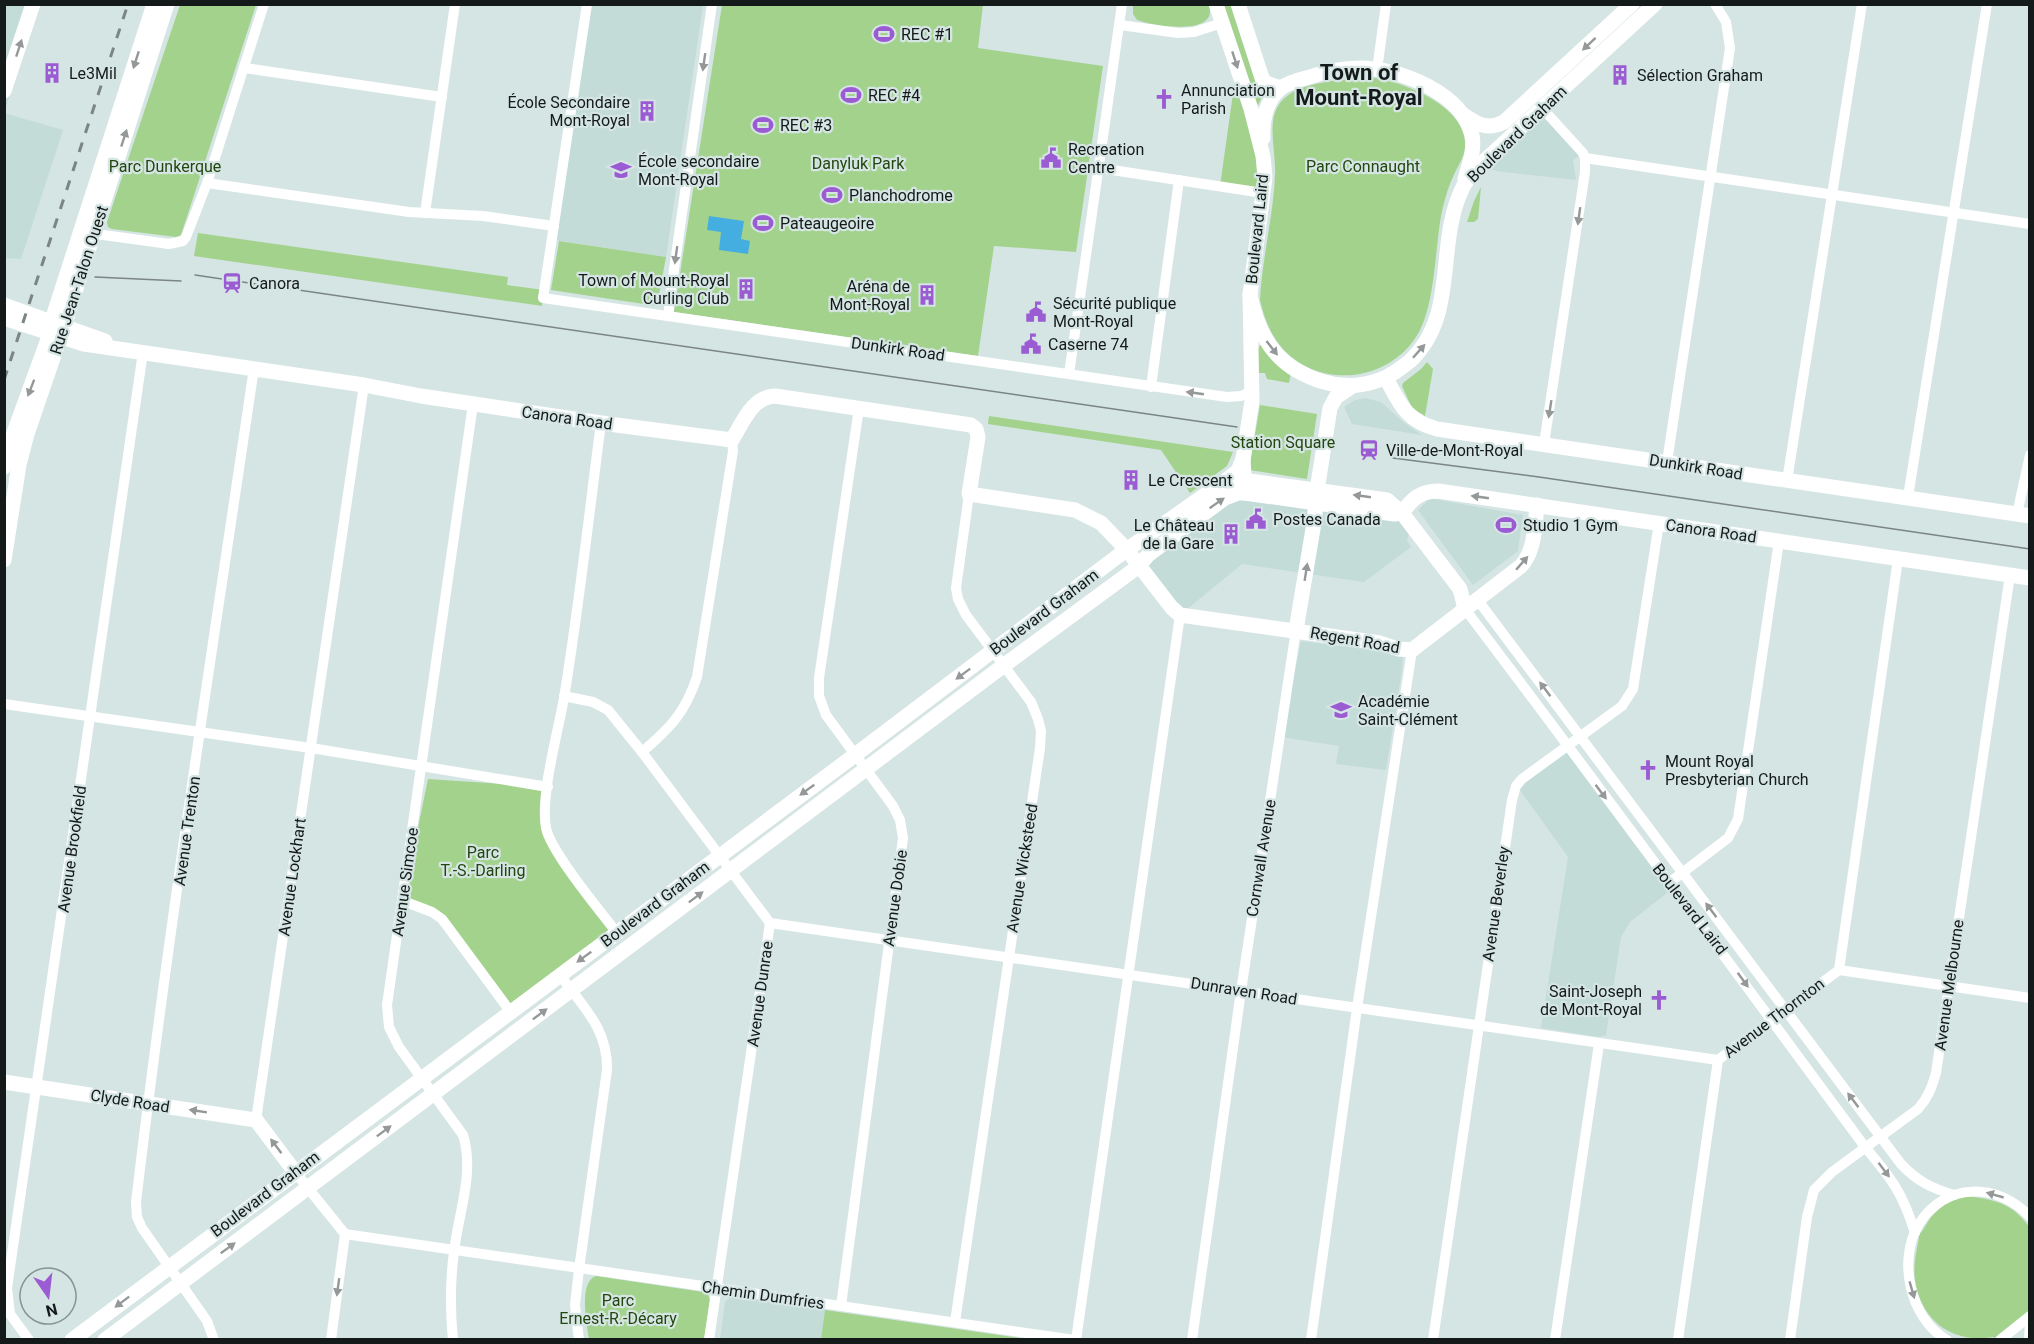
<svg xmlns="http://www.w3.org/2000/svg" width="2034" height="1344" font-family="Roboto,sans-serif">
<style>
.built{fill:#c3dcd8}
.green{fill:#a3d28c}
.water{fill:#44aee1}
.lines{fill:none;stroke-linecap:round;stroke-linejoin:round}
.street{stroke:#fff;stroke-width:10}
.secondary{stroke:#fff;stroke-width:15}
.tram{stroke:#7a8584;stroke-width:1.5}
.rail{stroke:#7a8584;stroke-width:3;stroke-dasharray:10 10;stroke-linecap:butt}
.oneway{fill:#959898}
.labels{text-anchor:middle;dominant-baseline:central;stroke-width:4.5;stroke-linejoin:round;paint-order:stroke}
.poi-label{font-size:16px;fill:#141a19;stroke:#d5e5e3;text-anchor:start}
.street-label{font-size:16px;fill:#141a19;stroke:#d5e5e3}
.park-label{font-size:16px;fill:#23450e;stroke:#d5e5e3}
.district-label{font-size:22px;font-weight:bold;fill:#141a19;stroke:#d5e5e3}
</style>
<rect width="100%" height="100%" fill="#d5e5e3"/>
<g class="built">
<path d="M5,5H40L5,110Z"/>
<path d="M592,5H703L666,257L555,240Z"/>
<path d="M1542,108L1583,153L1573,160L1576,180L1496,171L1481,164Z"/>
<path d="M4,113L63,130L21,259L5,258Z"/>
<path d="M1365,398L1381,402L1403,422L1422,435L1352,424L1344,407L1355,400Z"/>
<path d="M1226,498L1396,517L1409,532L1407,540L1411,547L1364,582L1242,564L1180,615L1139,566Z"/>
<path d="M1433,499L1523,515L1518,551L1473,585L1418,510L1428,500Z"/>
<path d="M1301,641L1403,654L1402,670L1386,770L1336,764L1339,746L1281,737Z"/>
<path d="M1567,745L1669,883L1667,893L1630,922L1621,937L1606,1035L1599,1037L1541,1028L1568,857L1517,786Z"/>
<path d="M735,1296L825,1310L821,1339L720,1340L725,1302L729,1298Z"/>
</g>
<g class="green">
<path d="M1133,4L1209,5C1219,37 1153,26 1137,20L1133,14Z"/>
<path d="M180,5H256L181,235L176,237L112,229L108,227L107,222Z"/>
<path d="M722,5H983L978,48L1103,66L1076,252L994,246L978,356L674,312Z"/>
<path d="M1222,5H1232L1265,91L1256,109Z"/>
<path d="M1237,65L1251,109L1263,193L1220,186Z"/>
<path d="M1375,78C1407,83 1469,108 1465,148C1464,158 1457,167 1453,177C1447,190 1444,202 1441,216C1435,250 1435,302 1419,332C1392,381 1322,391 1283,349C1271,336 1264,318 1260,300C1262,259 1273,218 1275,176C1276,158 1271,139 1273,121C1274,112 1279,102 1286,97C1303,81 1353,78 1375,78Z"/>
<path d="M1481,187L1478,219L1474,222H1467L1474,201Z"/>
<path d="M198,233L508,277L507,285L544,290L542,306L194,256Z"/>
<path d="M559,241L666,257L657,306L551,290Z"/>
<path d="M1260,345L1291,373L1289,383L1267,379L1265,373H1257V351Z"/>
<path d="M1427,362L1433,369L1425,416L1412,408L1402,386L1403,383L1421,369Z"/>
<path d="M1260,405L1317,414L1307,479L1249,470Z"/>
<path d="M989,416L1233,452L1227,466L1190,493L1161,450L988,424Z"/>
<path d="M428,779L548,787L547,831L617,933L510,1011L442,919L403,901Z"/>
<path d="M1954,1195C1984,1198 2011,1199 2029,1227V1316L1997,1339L1993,1337C1951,1344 1921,1320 1915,1280C1913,1266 1916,1252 1919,1238L1915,1233H1921L1931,1217Z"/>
<path d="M596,1276L703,1292L708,1295L710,1300L704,1339H589C587,1324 578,1282 596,1276Z"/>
<path d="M825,1310L1026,1339H821Z"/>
</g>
<path class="water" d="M709,216L744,221L741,239L750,241L748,254L719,250L721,232L707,230Z"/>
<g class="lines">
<g class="street">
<path d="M587,4L543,298L1227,397L1241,396L1252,391"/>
<path d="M1120,25L1178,33L1194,32L1222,23"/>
<path d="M245,68L442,97"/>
<path d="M1377,70L1386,4"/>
<path d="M1542,108L1583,153L1585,158L2030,224"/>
<path d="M1099,168L1263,193"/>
<path d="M207,183L409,212L483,216L554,226"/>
<path d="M425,213L455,4"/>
<path d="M89,233L169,244L183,241L186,237L207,183L264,4"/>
<path d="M669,316V304L712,4"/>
<path d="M1069,374L1122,4"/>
<path d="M1151,387L1179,180"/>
<path d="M601,423C589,514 579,607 564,698C558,732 540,796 546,828C551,852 600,911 617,933"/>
<path d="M1544,444L1585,172V158"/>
<path d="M1667,462L1730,48L1726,22L1715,4"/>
<path d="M1787,481L1862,4"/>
<path d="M1908,497L1987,4"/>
<path d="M2017,514L2030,455"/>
<path d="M1477,599L1901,1164C1917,1181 1931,1188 1954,1195"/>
<path d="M1465,609C1600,787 1732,967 1865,1147C1891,1178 1903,1193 1915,1233"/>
<path d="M564,696L593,702L608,710L642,752L770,923L709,1340"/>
<path d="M4,704L311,748L548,787"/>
<path d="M642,752C670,728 685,713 697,677L733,451L732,440"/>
<path d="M1669,883L1728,838L1738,819L1779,541"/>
<path d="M403,901L432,912L442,919L510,1011"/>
<path d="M770,923L1718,1060"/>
<path d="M1839,970L2030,998"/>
<path d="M560,975C582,1006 608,1028 607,1070L579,1269L575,1305L579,1340"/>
<path d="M256,1120L364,385"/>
<path d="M295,1172L345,1234L331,1340"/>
<path d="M345,1234L1075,1340"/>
<path d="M841,1306L903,838L900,820L893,806L826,715L819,696V678L859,408"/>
<path d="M955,1322L1040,748L1041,731L1038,719L1031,702L966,615L958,599L956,588L969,494"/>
<path d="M29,1340L10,1314L7,1288L143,352"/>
<path d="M214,1340L207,1321L142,1228L137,1217L136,1202C169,923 213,646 254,368"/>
<path d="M453,1340C450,1310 450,1282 454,1252C458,1214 475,1173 463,1135L399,1047L389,1027L387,1005L473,404"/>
<path d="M1076,1340L1180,615"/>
<path d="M1192,1340L1241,991L1296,630"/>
<path d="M1311,1340L1357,1008L1412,650"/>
<path d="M1433,1340L1512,800L1516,786L1522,779L1622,706L1633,689L1659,523"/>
<path d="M1555,1340L1599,1044"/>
<path d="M1678,1340L1718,1060L1839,970L1898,559"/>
<path d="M1790,1340L1807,1217L1814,1190L1832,1172L1918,1109C1928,1098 1932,1087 1936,1073L2010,575"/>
<path d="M1947,1340C1910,1319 1897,1260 1919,1224C1945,1182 1998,1182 2030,1217"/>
<path d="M2000,1340L2030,1316"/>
<path d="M2029,1340L2030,1320"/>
</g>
<g class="secondary">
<path d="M1216,4L1251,109L1263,156L1265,177L1250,295L1252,401L1243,459L1245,493"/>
<path d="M1238,4L1262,78L1266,83L1281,88"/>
<path d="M4,91L33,4"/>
<path d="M1464,115C1478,125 1488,130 1504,122L1632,4"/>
<path d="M1263,138C1262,121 1266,100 1281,88C1288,83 1298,80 1306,78C1324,72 1342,68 1360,68C1399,68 1462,93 1472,135C1475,150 1469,165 1465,179"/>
<path d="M1250,295C1256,325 1268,354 1296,370C1322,385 1350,391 1379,380C1391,376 1400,369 1410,361C1460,314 1434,242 1464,185C1468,178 1476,171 1481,164L1655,4"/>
<path d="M4,305L105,341"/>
<path d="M4,318L84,344L364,385L421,396L601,423L732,440C743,422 752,397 775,396L971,425L976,429L978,437L969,494L1075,510L1101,523L1127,550L1172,608L1180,615L1380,643L1398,649L1412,650L1521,566C1535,551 1535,525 1537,505"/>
<path d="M1386,378C1400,404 1406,421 1437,429L2030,516"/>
<path d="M4,467L12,438L47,342L54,314L154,4"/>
<path d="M1234,481L1243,480L1387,500L1402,513L1460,589L1465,609"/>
<path d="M4,560L19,465L27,434L67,317L167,4"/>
<path d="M1296,630L1315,517V503L1330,408L1336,397L1351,387"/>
<path d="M4,1082L256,1120L295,1172"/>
<path d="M72,1340L855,755L1118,556L1225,481L1238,471L1243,459"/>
<path d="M105,1340L1003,666L1139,566L1148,555L1225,498L1238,493H1245L1394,514L1402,513C1412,499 1420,491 1438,491L2030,578"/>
</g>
<g class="tram">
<path d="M195,275L1237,427"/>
<path d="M95,277L181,281"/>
<path d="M1393,458L1539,477L2030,549"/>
</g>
<path class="rail" d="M4,380L128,4"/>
</g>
<defs><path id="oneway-solid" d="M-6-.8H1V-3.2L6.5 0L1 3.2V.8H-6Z" transform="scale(1.5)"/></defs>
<g class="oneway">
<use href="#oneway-solid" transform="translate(1589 44) rotate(137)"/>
<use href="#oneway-solid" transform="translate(19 48) rotate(-72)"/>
<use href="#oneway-solid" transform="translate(136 60) rotate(108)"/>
<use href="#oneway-solid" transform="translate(1235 60) rotate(72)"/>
<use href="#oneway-solid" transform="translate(704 62) rotate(98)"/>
<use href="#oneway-solid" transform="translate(124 138) rotate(-72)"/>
<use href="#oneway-solid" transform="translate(1579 216) rotate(98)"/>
<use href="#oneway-solid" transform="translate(676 255) rotate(98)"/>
<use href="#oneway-solid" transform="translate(1272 348) rotate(52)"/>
<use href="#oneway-solid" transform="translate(1419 351) rotate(-48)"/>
<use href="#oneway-solid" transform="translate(31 388) rotate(111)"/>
<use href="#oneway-solid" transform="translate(1195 393) rotate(-172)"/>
<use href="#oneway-solid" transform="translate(1550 409) rotate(99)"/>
<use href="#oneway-solid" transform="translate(1362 496) rotate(-172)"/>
<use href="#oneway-solid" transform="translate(1480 497) rotate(-172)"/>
<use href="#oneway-solid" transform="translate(1217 503) rotate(-35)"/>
<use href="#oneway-solid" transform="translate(1522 563) rotate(-49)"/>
<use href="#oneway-solid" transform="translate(1306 572) rotate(-81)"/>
<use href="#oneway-solid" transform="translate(963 674) rotate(143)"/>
<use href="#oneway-solid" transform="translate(1545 689) rotate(-127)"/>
<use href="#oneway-solid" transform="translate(807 790) rotate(144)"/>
<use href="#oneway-solid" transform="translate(1601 792) rotate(53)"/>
<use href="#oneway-solid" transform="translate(696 897) rotate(-37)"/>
<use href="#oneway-solid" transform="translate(1711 910) rotate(-127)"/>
<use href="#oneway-solid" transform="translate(584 957) rotate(144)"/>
<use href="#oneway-solid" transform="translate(1743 980) rotate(54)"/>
<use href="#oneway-solid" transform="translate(540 1014) rotate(-37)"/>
<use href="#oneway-solid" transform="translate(1853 1100) rotate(-127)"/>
<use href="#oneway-solid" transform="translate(198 1111) rotate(-171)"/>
<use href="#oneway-solid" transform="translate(384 1131) rotate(-37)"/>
<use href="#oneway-solid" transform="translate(276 1146) rotate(-127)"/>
<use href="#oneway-solid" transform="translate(1884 1170) rotate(53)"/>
<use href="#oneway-solid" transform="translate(1995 1195) rotate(-164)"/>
<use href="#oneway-solid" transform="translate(228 1248) rotate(-36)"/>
<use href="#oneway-solid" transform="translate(338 1287) rotate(98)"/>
<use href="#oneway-solid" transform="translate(1912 1290) rotate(74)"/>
<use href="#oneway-solid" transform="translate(122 1302) rotate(143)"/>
</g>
<defs>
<g id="stadium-bare" transform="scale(1.62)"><path d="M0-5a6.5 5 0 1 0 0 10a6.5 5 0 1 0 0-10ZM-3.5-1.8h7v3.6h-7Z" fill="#9b5cd3" stroke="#d5e5e3" stroke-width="2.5" paint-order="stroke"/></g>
<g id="building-bare" transform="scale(1.62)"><path d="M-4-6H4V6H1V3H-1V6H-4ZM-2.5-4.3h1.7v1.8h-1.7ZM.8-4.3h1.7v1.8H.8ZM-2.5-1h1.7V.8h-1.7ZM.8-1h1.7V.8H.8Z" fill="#9b5cd3" stroke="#d5e5e3" stroke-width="2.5" paint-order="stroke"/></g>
<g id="church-bare" transform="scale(1.62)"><path d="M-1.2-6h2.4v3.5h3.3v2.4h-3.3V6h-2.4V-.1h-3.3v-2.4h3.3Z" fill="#9b5cd3" stroke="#d5e5e3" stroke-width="2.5" paint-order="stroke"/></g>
<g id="civic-bare" transform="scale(1.62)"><path d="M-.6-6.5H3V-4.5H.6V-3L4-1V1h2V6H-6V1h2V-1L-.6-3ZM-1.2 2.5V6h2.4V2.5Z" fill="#9b5cd3" stroke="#d5e5e3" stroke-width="2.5" paint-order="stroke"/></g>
<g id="school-bare" transform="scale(1.62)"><path d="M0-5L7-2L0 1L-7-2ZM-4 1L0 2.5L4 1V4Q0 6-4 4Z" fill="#9b5cd3" stroke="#d5e5e3" stroke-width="2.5" paint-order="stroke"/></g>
<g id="station-bare" transform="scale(1.62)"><path d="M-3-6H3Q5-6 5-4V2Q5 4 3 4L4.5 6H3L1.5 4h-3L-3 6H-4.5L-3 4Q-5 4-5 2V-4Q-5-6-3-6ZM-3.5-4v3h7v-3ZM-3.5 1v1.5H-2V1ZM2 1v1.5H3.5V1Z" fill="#9b5cd3" stroke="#d5e5e3" stroke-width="2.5" paint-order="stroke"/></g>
</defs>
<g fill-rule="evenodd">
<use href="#stadium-bare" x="884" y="34"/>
<use href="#building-bare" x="52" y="73"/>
<use href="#building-bare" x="1620" y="75"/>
<use href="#stadium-bare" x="851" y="95"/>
<use href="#church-bare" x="1164" y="99"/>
<use href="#building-bare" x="647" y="111"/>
<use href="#stadium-bare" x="763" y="125"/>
<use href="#civic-bare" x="1051" y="158"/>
<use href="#school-bare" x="621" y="170"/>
<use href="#stadium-bare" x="832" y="195"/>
<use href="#stadium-bare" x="763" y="223"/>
<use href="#station-bare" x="232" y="283"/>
<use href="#building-bare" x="746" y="289"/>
<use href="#building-bare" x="927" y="295"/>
<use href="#civic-bare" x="1036" y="312"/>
<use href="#civic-bare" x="1031" y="344"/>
<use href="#station-bare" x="1369" y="450"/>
<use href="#building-bare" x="1131" y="480"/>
<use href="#civic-bare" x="1256" y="519"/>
<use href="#stadium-bare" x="1506" y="525"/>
<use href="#building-bare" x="1231" y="534"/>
<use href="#school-bare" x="1341" y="710"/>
<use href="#church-bare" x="1648" y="770"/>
<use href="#church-bare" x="1659" y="1000"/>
</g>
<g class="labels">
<g class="poi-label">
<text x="901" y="34">REC #1</text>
<text x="69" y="73">Le3Mil</text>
<text x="1637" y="75">Sélection Graham</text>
<text x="1181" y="90">Annunciation<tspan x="1181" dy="18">Parish</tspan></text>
<text x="868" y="95">REC #4</text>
<text x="630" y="102" text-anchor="end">École Secondaire<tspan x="630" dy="18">Mont-Royal</tspan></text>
<text x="780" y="125">REC #3</text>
<text x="1068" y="149">Recreation<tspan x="1068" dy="18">Centre</tspan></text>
<text x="638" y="161">École secondaire<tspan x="638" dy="18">Mont-Royal</tspan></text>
<text x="849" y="195">Planchodrome</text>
<text x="780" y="223">Pateaugeoire</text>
<text x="729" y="280" text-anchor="end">Town of Mount-Royal<tspan x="729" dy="18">Curling Club</tspan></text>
<text x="249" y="283">Canora</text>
<text x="910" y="286" text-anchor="end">Aréna de<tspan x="910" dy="18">Mont-Royal</tspan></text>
<text x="1053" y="303">Sécurité publique<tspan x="1053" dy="18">Mont-Royal</tspan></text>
<text x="1048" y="344">Caserne 74</text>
<text x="1386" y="450">Ville-de-Mont-Royal</text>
<text x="1148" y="480">Le Crescent</text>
<text x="1273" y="519">Postes Canada</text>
<text x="1214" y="525" text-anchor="end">Le Château<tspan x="1214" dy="18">de la Gare</tspan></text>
<text x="1523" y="525">Studio 1 Gym</text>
<text x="1358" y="701">Académie<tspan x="1358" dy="18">Saint-Clément</tspan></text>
<text x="1665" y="761">Mount Royal<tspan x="1665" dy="18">Presbyterian Church</tspan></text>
<text x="1642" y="991" text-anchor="end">Saint-Joseph<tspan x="1642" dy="18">de Mont-Royal</tspan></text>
</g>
<g class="street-label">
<text transform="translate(1517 134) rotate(-44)">Boulevard Graham</text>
<text transform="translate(1257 229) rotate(-84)">Boulevard Laird</text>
<text transform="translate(79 280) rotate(-72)">Rue Jean-Talon Ouest</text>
<text transform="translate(898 349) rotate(8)">Dunkirk Road</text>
<text transform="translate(567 418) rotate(8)">Canora Road</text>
<text transform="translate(1696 467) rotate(9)">Dunkirk Road</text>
<text transform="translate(1711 531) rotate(8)">Canora Road</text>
<text transform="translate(1044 612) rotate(-37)">Boulevard Graham</text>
<text transform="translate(1355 640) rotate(10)">Regent Road</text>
<text transform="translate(187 831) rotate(-82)">Avenue Trenton</text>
<text transform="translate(72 849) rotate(-82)">Avenue Brookfield</text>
<text transform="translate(1261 858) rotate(-81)">Cornwall Avenue</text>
<text transform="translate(1022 868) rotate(-81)">Avenue Wicksteed</text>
<text transform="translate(292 877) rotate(-82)">Avenue Lockhart</text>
<text transform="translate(405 882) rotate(-82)">Avenue Simcoe</text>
<text transform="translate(895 898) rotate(-82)">Avenue Dobie</text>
<text transform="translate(655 904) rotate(-37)">Boulevard Graham</text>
<text transform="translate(1496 904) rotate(-82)">Avenue Beverley</text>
<text transform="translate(1690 909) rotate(52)">Boulevard Laird</text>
<text transform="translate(1949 985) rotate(-82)">Avenue Melbourne</text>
<text transform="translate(1244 991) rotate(9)">Dunraven Road</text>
<text transform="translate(760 994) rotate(-82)">Avenue Dunrae</text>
<text transform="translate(1774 1018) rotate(-37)">Avenue Thornton</text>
<text transform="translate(130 1101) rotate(9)">Clyde Road</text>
<text transform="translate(265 1194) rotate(-37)">Boulevard Graham</text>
<text transform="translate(763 1295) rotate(8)">Chemin Dumfries</text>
</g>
<g class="park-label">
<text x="858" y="163">Danyluk Park</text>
<text x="165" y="166">Parc Dunkerque</text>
<text x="1363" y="166">Parc Connaught</text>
<text x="1283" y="442">Station Square</text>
<text x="483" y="852">Parc<tspan x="483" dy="18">T.-S.-Darling</tspan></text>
<text x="618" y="1300">Parc<tspan x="618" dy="18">Ernest-R.-Décary</tspan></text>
</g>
<g class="district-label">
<text x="1359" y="72">Town of<tspan x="1359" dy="25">Mount-Royal</tspan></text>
</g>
</g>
<rect width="2034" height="1344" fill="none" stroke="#141a19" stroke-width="12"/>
<g transform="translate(48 1296) rotate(166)"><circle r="28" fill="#d5e5e3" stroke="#889492" stroke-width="1.5"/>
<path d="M0-4.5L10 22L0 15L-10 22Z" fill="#9b5cd3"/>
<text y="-9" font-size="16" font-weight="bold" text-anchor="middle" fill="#141a19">N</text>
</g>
</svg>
